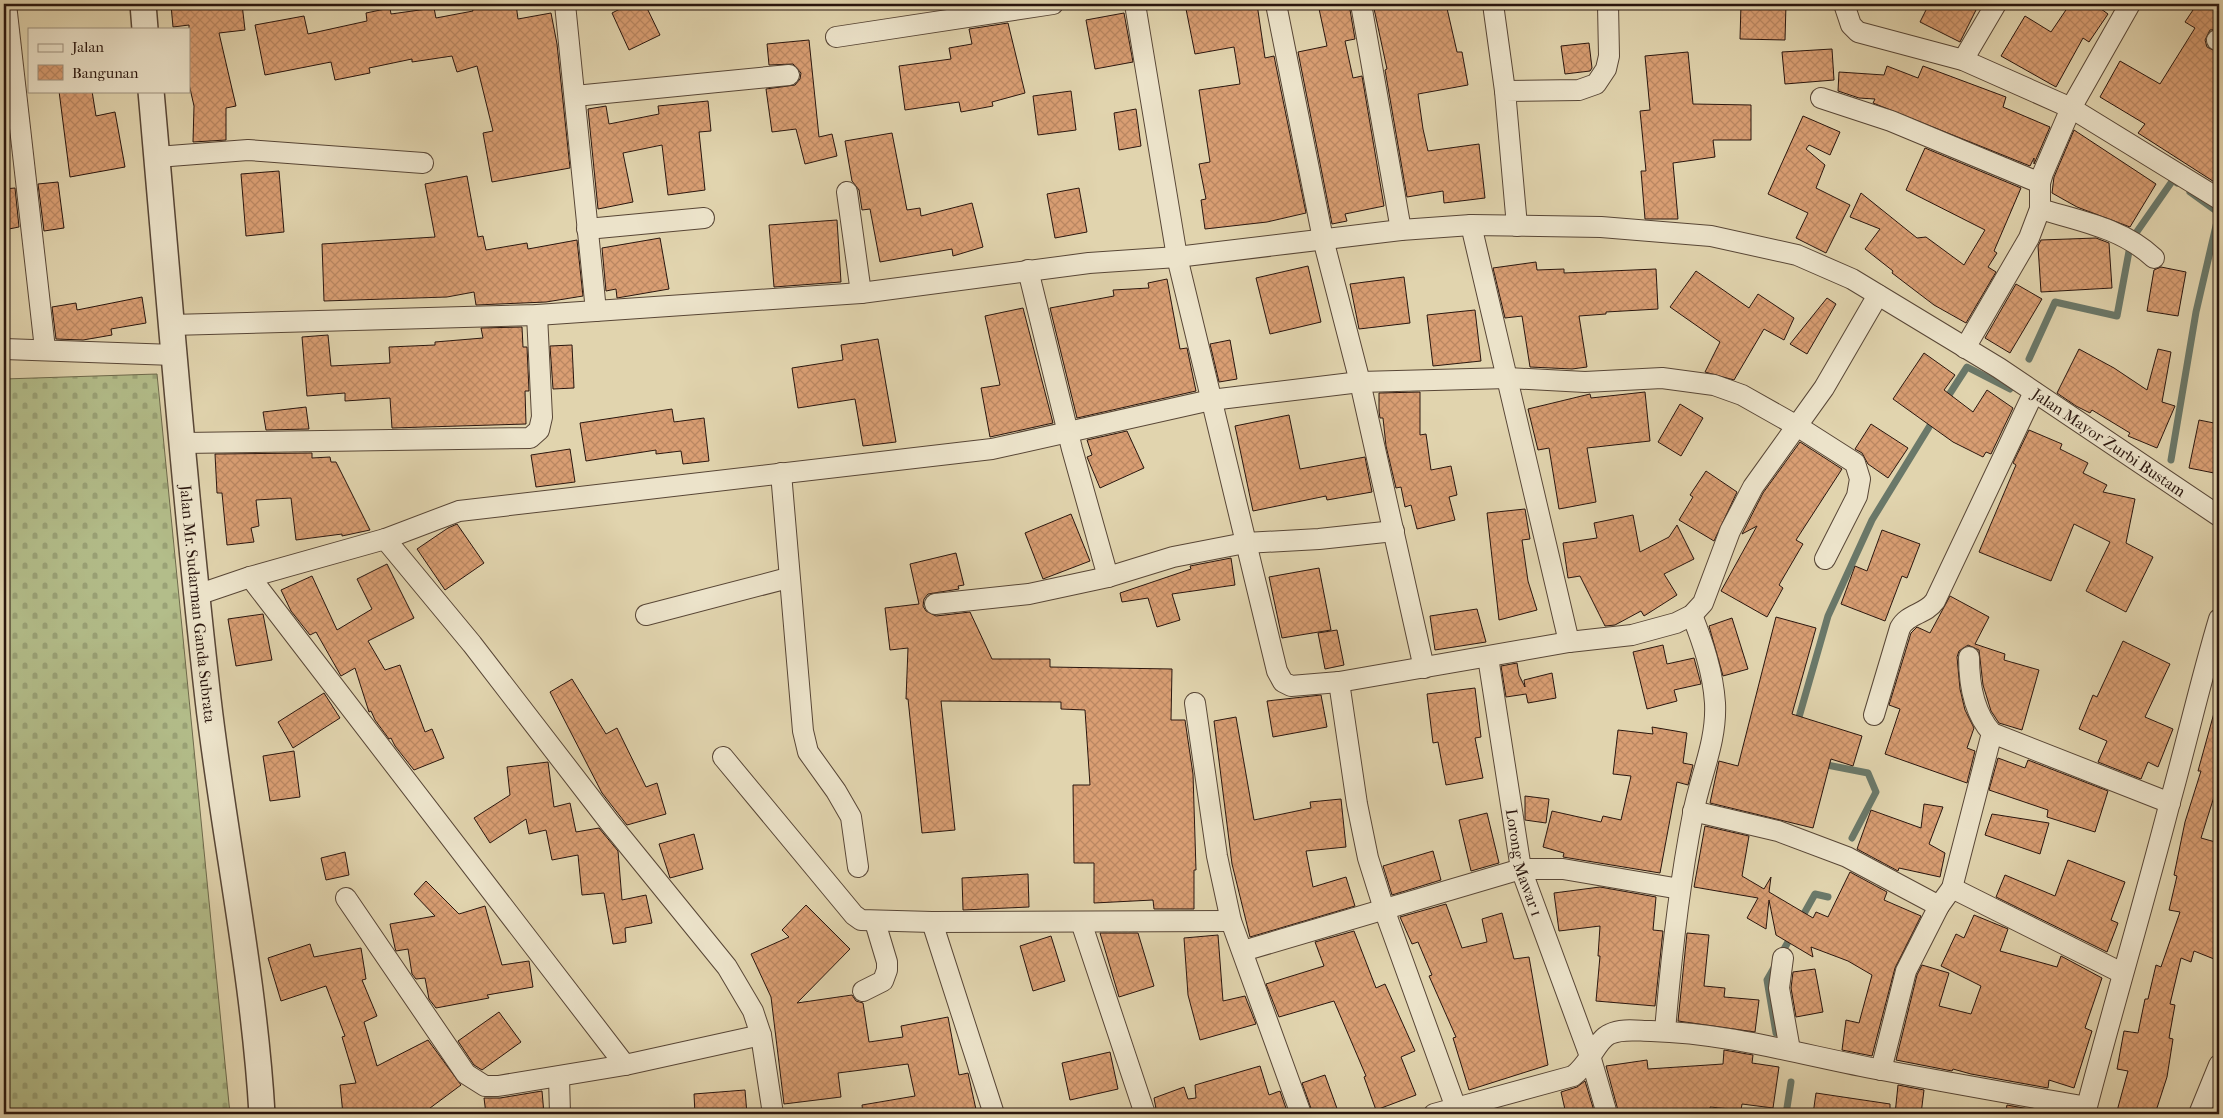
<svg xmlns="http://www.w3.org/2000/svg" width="2223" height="1118" font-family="'IM FELL French Canon',serif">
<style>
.cemetery{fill:url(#cemetery-stones);stroke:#6e6a4c}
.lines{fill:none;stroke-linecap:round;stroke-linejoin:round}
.stream{stroke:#6a7869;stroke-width:7}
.building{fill:url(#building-cross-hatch);stroke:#2a160e}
.minor-casing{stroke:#584636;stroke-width:22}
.tertiary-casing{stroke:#584636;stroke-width:28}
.minor{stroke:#ece3ca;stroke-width:20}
.tertiary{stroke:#ece3ca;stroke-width:25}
.labels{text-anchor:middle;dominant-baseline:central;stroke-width:4;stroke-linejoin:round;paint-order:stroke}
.street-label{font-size:16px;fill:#2a160e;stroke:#ece3ca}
</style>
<defs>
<pattern id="cemetery-stones" width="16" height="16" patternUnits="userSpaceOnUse" patternTransform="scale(1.25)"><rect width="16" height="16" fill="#b3bd8a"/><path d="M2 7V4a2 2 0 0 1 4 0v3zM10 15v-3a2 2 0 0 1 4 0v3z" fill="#9aa276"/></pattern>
<pattern id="building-cross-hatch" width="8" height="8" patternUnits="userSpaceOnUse" patternTransform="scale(1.25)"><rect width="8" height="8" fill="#d99e73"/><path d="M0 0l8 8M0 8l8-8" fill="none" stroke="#ba8762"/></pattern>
</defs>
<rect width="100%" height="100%" fill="#e1d4ae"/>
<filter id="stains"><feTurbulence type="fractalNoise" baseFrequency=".004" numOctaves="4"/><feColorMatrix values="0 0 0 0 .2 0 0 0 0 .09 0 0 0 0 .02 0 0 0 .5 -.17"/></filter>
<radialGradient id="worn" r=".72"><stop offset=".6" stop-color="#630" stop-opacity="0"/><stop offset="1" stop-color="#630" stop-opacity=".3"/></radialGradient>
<path class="cemetery" d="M157,374L230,1114H4V379Z"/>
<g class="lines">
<g class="stream">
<path d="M2136,233L2173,180L2177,183"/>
<path d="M2029,359L2055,302L2117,316L2130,246"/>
<path d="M1945,401L1967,367L2010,389"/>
<path d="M2171,460L2196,312L2219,213L2190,192"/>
<path d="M1797,724L1828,616L1872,520L1934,419"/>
<path d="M1822,764L1868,773L1876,792L1852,838"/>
<path d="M1801,919L1815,894L1828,897"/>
<path d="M1780,956L1792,935"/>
<path d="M1775,966L1767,980L1776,1033"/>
<path d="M1786,1114L1791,1082"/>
</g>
</g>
<g class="building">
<path d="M187,4H242L245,30L219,33L236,106L226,108V140L193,142L194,106L189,84V25L173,27L171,5Z"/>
<path d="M471,4H516L518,19L551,13L557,44L570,168L492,182L483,133L493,131L477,66L457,72L452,56L412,62V59L369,68L370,73L335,80L331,62L265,75L255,25L304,16L308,34L367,21L366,13L390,8L391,14L434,8L436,18L473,11Z"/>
<path d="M630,4H645L660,35L629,50L612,13Z"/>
<path d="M1185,4H1257L1265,58L1274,56L1306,213L1267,222L1205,229L1201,200L1206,199L1199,164L1210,162L1199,90L1240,84L1234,47L1195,54Z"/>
<path d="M1318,4H1349L1355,39L1345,41L1353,78L1362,76L1384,206L1345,214L1347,221L1332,224L1298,52L1327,46Z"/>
<path d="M1373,4H1446L1457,52H1462L1468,85L1418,94L1423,129L1428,151L1479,144L1485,198L1444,203L1443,191L1407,197L1385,70L1387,69Z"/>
<path d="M1741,4H1786L1785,40L1740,39Z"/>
<path d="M1929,4H1979L1960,42L1920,22Z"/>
<path d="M2070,4H2094L2108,14L2089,42L2083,38L2056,87L2001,56L2025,16L2051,32Z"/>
<path d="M2197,4H2219V29L2210,30L2205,40L2207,47L2219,53V185L2138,133L2145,124L2100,97L2120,61L2160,84L2195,28L2185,22Z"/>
<path d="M1124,13L1133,62L1095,69L1086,20Z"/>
<path d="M1008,23L1025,93L992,102L993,106L961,112L959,102L905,110L899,66L951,59L949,48L972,44L969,29Z"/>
<path d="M809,40L819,137L832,134L837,156L805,164L796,129L772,132L766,89L795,85L800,79L801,73L793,64L769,65L767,44Z"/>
<path d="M1589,43L1592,68L1590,71L1565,74L1561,46Z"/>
<path d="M1832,49L1834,80L1785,84L1782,52Z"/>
<path d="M1688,52L1693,104L1751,105V140H1713L1715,157L1673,163L1678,219H1645L1641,171H1646L1640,111L1650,110L1645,56Z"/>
<path d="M1887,66L1918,78L1923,66L2006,97L2003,107L2050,127L2034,164V158L2030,166L1873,103L1875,99L1859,98L1838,91L1839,72L1884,75Z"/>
<path d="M59,91H92L96,116L115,112L125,167L70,177Z"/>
<path d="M1071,91L1076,130L1038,135L1033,96Z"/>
<path d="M708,101L711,131L699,132L705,190L668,195L662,145L623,153L633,202L598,209L588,109L606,106L609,124L659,114L658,106Z"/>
<path d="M1136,109L1141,146L1119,150L1114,113Z"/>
<path d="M1803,116L1840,132L1830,155L1809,145L1806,149L1825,165L1816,188L1850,205L1826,253L1796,238L1808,213L1768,194Z"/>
<path d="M2074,130L2156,184L2130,227L2077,207L2052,193L2054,177Z"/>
<path d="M892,133L907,210L920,208L921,216L972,203L983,247L953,256L952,249L880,262L870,209L862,210L859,190L852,181L845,141Z"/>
<path d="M1925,148L2021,188L1994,251L1997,253L1988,267L1996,272L1966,323L1934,305L1892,273L1893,271L1865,249L1880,229L1850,217L1861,193L1917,238L1926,237L1964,265L1985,230L1906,190Z"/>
<path d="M279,171L284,232L246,236L241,174Z"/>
<path d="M467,176L478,237L483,236L486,250L527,243L528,249L577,240L583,296L546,302L476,305L474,292L447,297L324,301L322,244L435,237L425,184Z"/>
<path d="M58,182L64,228L44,231L38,184Z"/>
<path d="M15,188L19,227L4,230V189Z"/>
<path d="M1079,188L1087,232L1055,238L1047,194Z"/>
<path d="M837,220L841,282L774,287L769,225Z"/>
<path d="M660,238L669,289L617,298L616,289L606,291L602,248Z"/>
<path d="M2096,238L2109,243L2112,288L2041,292L2038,246L2041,240Z"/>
<path d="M1536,262L1537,270L1564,269V273L1656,269L1658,309L1606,312V314L1579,316L1587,367L1572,369L1530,367L1522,316L1505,318L1493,268Z"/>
<path d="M1308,266L1321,322L1270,334L1256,278Z"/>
<path d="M2161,267L2186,272L2178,316L2147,311L2154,270Z"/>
<path d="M1696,271L1749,308L1758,294L1794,318L1784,340L1764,329L1734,380L1705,372L1720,342L1670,307Z"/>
<path d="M1404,277L1410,323L1359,329L1350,284Z"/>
<path d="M1167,279L1180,349L1187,348L1196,391L1077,418L1050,308L1114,296L1113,290L1149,288L1148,283Z"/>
<path d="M2016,284L2042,299L2010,353L1985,338Z"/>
<path d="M142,297L146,323L111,329L112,335L83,340L56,339L52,307L76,303L77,310Z"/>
<path d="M1827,298L1836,304L1807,354L1790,344Z"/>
<path d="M1023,308L1053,423L990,437L981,388L1000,385L985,316Z"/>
<path d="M1475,310L1481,361L1433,366L1427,315Z"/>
<path d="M522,327L523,347H527L529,391H525L526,424L392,428L390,398L345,401V393L307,396L302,337L328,335L331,366L390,363L389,347L435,345V342L483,338L481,328Z"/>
<path d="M878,339L896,442L863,446L855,399L798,408L792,368L843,360L841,345Z"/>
<path d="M1230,340L1237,379L1219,382L1210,344Z"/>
<path d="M572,345L574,388L553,389L550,346Z"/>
<path d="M2079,349L2114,368L2147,390L2158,349L2171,352L2162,402L2175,406L2157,448L2128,436L2130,433L2092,410L2090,413L2076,406L2057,393Z"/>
<path d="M1924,353L1955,375L1944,390L1973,412L1987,390L2013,408L1991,454L1986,452L1983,457L1953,442L1893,399Z"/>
<path d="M1420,392V435L1426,434L1431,470L1451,466L1457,495L1449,497L1455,520L1417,529L1411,505L1405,507L1401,487L1396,488L1386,446L1383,418H1380L1379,411V393Z"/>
<path d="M1645,392L1650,441L1587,448L1596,502L1559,509L1549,448L1538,450L1528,409L1590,394L1591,398Z"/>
<path d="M1680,404L1703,418L1681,456L1658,442Z"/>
<path d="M306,407L309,429L266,430L263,412Z"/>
<path d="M672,409L674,422L704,418L709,461L683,464L681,451L656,454V450L586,461L580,423Z"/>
<path d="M1289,415L1300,469L1365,457L1372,492L1327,500L1326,496L1253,511L1235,426Z"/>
<path d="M2199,420L2219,424V474L2189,468Z"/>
<path d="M1871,424L1908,448L1888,478L1868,464L1862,453L1855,449Z"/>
<path d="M2029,430L2062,444L2060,449L2088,463L2083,473L2107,485L2103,492L2135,499L2126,543L2153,557L2126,612L2086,591L2110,542L2074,524L2051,581L1979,552L2016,465L2013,463Z"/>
<path d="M1127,431L1144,468L1100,488L1087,457L1092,455L1087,440Z"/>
<path d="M1800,442L1842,469L1796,540L1803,544L1779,585L1783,588L1767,617L1721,591L1757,526L1742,534L1763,493Z"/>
<path d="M570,449L575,482L536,487L531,455Z"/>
<path d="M312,453V458L330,457L331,462H336L370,530L342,536V534L296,540L291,498L256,500L259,526L251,528L254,542L227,545L222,493H217L215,454Z"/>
<path d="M1706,471L1737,492L1714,541L1679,520L1693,497L1690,495Z"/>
<path d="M1525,509L1530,539L1522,540L1528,581L1537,610L1499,620L1487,513Z"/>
<path d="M1071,514L1090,561L1043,579L1025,533Z"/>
<path d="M1633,515L1640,552L1669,537L1677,525L1694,559L1664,574L1677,595L1644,616L1641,611L1615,625L1605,626L1580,576L1568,578L1563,543L1597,538L1594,523Z"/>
<path d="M457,524L484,563L445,590L417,549L448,528Z"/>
<path d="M1882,530L1920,544L1907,578L1902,576L1885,621L1841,604L1855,566L1867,571Z"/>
<path d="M956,553L964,585L958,586L959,589L928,594L924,599L923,606L926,611L936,616L970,612L992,659H1050V667L1172,669L1171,720H1185L1193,774L1196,870H1194V909H1154L1153,900L1094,903V863H1074L1073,785H1090L1085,710L1061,709V702L941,701L955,830L922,833L908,699H906L908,648L890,650L885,608L919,604L910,564Z"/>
<path d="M1231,558L1235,585L1172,594L1180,620L1157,627L1148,598L1122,602L1120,593L1191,569L1190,566Z"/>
<path d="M387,564L414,618L368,641L385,670L400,665L425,732L432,729L444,758L414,770L395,746L391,738L389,739L375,720L371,711L369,712L355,668L341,676L316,632L310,635L291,611L281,590L312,576L337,630L372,609L357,579Z"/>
<path d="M1319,568L1331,630L1282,638L1269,577Z"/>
<path d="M1950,596L1989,617L1975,644L2005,654L2004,660L2039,670L2022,730L1999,723L1991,711L1983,685L1979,650L1968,645L1959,651L1957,657L1960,689L1965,710L1974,728L1967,748L1975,751L1967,783L1885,754L1900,709L1889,705L1911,633L1917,627L1930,633Z"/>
<path d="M1477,609L1486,642L1435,650L1430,616Z"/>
<path d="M263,614L272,660L236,666L228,619Z"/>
<path d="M1776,617L1816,628L1792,714L1862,736L1853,766L1831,759L1813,828L1710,803L1719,761L1738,766Z"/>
<path d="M1732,618L1748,669L1723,676L1709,626Z"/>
<path d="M1337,630L1344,665L1325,669L1318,633Z"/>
<path d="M2123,641L2170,664L2145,717L2173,729L2158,767L2148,762L2141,779L2098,762L2107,741L2079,729L2093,695L2097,697Z"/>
<path d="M1663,645L1667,664L1694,658L1701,684L1674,690L1677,701L1647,709L1633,652Z"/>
<path d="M1517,663L1519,675L1525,687L1524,680L1552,673L1556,698L1528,703L1526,694L1506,697L1501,666Z"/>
<path d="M572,679L606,734L617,728L646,787L657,783L666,814L627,825L602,793L550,692Z"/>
<path d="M1475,688L1481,737L1475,738L1483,778L1446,785L1438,742L1433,743L1427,694Z"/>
<path d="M324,693L340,718L293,748L278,722Z"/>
<path d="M1321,695L1327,727L1273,737L1267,701Z"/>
<path d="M2214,713L2219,714V781L2201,838L2219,843V961L2194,951L2191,962L2181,958L2170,1004L2175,1005L2169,1038L2173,1039L2167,1077L2155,1114H2127L2117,1111L2128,1071L2117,1069L2124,1031L2138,1033L2145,999H2148L2156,965L2161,967L2180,912L2169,910L2177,876L2174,875L2185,822L2201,771H2198Z"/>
<path d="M1236,717L1254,820L1311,808L1310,802L1341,799L1346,847L1306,851L1313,887L1346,877L1355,906L1250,937L1232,864L1214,721Z"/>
<path d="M1652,727L1687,733L1683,763L1693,765L1688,785L1677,782L1660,873L1563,857L1564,853L1543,847L1552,811L1601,822L1603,816L1621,820L1631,776L1613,774L1618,730L1653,734Z"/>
<path d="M294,751L300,797L270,801L263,756Z"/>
<path d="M1998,758L2025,768L2028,760L2108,791L2095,832L2047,817L2048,810L1989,790Z"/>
<path d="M548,762L554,807L570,803L576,832L599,828L618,851L622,900L646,895L652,923L625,928L626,942L613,944L604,893L582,895L578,855L552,860L546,830L529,834L526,819L490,843L474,818L510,795L507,767Z"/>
<path d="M1525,796L1549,799L1546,823L1525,820Z"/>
<path d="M1924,804L1943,807L1929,844L1945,853L1940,877L1899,868L1898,871L1857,849L1871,810L1921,828Z"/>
<path d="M1487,813L1499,863L1471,871L1459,820Z"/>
<path d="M1992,814L2049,823L2040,854L1985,835Z"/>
<path d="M1705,826L1749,836L1742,876L1764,889L1771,877L1769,892L1813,918L1816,912L1828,917L1850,872L1887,892L1884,900L1921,916L1895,968L1872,1056L1842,1050L1846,1020L1859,1023L1872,975L1848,961L1811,947L1813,957L1776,935L1769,900L1766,929L1747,918L1758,898L1694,887Z"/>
<path d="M694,834L703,869L670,878L659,844Z"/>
<path d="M1433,851L1441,880L1392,895L1383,866Z"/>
<path d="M345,852L349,875L326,880L321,858Z"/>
<path d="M2068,860L2125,882L2111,920L2118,923L2107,952L1996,897L2005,875L2055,896Z"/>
<path d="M1028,874L1029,907L963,910L962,878Z"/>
<path d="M426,881L459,914L485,906L502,965L529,961L533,987L487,995L489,998L436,1008L429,999L425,978L416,979L412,974L408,949L396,951L395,948L390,924L435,916L414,894Z"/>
<path d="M1600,887L1656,897L1653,930L1663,931L1655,1006L1596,1001L1600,956H1598L1600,926L1559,931L1554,893Z"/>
<path d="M1446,904L1462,948L1487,942L1482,919L1502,913L1514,959L1529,957L1548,1065L1469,1090L1453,1038L1456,1037L1429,976L1432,975L1418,942L1412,944L1400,917Z"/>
<path d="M806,905L850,949L797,1003L852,995L856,1001L863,1003L869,1042L903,1037L901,1026L948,1017L959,1075L968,1073L977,1114H863L862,1105L915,1096L908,1064L838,1073L841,1097L784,1104L771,997L751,954L789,937L782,930Z"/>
<path d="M1974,915L2008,929L2000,951L2057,967L2061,956L2102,978L2085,1028L2092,1031L2074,1088L2049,1080L2048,1088L1971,1074L1953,1069L1952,1071L1896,1060L1917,975L1922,965L1949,973L1939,1006L1971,1014L1981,986L1941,966L1956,934L1964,938Z"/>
<path d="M1354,931L1376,988L1385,984L1415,1051L1401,1057L1416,1095L1376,1110L1364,1077L1366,1076L1334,1001L1279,1017L1266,984L1324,966L1315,942Z"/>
<path d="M1100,933H1138L1154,986L1119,997Z"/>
<path d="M1687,933L1709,935L1704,986L1725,988L1724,997L1759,1000L1755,1032L1678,1021Z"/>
<path d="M1218,935L1223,1001L1245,996L1256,1024L1200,1040L1188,995L1184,938Z"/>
<path d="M1051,936L1065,981L1033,991L1020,946Z"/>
<path d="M310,944L314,957L361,948L366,979L362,980L377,1016L364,1022L377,1066L428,1040L461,1085L422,1114H343L340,1085L356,1083L342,1037L345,1036L326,986L281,1001L268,958Z"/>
<path d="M1815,969L1823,1012L1796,1017L1791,988L1793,972Z"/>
<path d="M499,1012L521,1042L482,1070L474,1065L458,1041Z"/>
<path d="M1724,1050L1753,1055L1752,1063L1779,1067L1773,1108L1742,1104L1741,1110L1710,1107V1114H1619L1606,1066L1647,1060L1648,1069L1723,1064Z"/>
<path d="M1110,1052L1118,1089L1070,1100L1062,1063Z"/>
<path d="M1260,1066L1269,1095L1280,1091L1288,1114H1157L1154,1098L1184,1087L1188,1099L1196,1098L1195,1085Z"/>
<path d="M1325,1075L1339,1114H1313L1302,1083Z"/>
<path d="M1585,1081L1595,1114H1566L1561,1092L1577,1087Z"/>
<path d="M1898,1085L1924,1090L1921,1114H1895Z"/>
<path d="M745,1090L747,1114H695L694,1094Z"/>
<path d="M542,1091L544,1114H486L484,1098H500Z"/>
<path d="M1816,1093L1890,1104V1114H1813Z"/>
<path d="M2007,1105L2045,1112V1114H2005Z"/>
</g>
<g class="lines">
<g class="minor-casing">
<g id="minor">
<path d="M6,4L45,349"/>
<path d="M565,4L596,311"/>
<path d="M1135,4L1177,257L1277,671L1283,682L1291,686L1339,682L1569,642L1632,635L1676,623L1692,615L1703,603L1730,531L1753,487L1824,388L1878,295"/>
<path d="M1276,4L1323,239L1360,382L1424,668"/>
<path d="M1361,4L1401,230"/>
<path d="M1493,4L1505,91"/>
<path d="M1844,4L1851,25L1858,32L1963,60L2071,108L2219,199"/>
<path d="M836,37L1053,4"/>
<path d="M2217,40L2219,41"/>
<path d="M1963,60L1996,4"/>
<path d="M575,96L789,75"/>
<path d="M1821,98L1891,121L2040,183"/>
<path d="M157,157L248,150L423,163"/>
<path d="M847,192L861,293"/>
<path d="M2040,209C2080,221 2122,228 2154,258"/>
<path d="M1471,225L1569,642"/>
<path d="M1517,226L1505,91L1579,90L1596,84L1606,69L1609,56L1608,4"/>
<path d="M587,229L704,218"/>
<path d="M1028,270L1072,449L1108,577"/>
<path id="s1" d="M171,325L537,315L861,293L1089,263L1177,257L1401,230L1471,225L1601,227L1711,236L1797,255L1852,279L1999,368L2219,516"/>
<path d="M1965,348L2029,238L2040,209V183L2043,173L2071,108L2130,4"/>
<path d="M4,349L174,355"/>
<path d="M183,443L530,438L539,430L542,417L537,315"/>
<path d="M781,473L803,731L808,752L836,791L851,817L858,867"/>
<path d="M385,539L459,511L992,449L1211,400L1360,382L1508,378L1585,382L1662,378L1714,385L1742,395L1797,426L1855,463L1860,479L1857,496L1825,559"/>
<path d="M250,577L625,1065"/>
<path d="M197,595L250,577L385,539L472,644L610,823L727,967L753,1011L761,1035L773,1114"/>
<path d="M935,604L1029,594L1108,577L1173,557L1245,543L1319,539L1394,531"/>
<path d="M646,615L788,578"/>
<path id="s2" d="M1488,657L1521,869L1591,1059L1607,1114"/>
<path d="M1969,657C1969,683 1973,712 1992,733L2170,803"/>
<path d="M1339,682L1357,804L1368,858L1384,909L1456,1108"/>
<path d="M1195,703L1217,856L1231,921L1301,1114"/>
<path d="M1874,715L1900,628C1908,613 1925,615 1935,601L2034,392"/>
<path d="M723,757L854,915L861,920L932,922L1231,921"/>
<path d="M1693,811L1778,831L1847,857L1939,906"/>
<path d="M1952,888L2122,973"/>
<path d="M346,898L466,1074L485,1086H498L625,1065L761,1035"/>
<path d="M932,922L994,1114"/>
<path d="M1081,922L1145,1114"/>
<path d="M1243,951L1521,869H1563L1680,889"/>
<path d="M1783,958L1779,988L1790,1050"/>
<path d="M863,991L883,981L887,970V962L875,922"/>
<path d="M1665,1031C1671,958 1679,886 1693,814C1700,776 1717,742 1715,703C1713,672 1703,643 1692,615"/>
<path d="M1881,1070L1906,971L1939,906L1952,888L1992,733"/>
<path d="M559,1077L560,1114"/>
<path d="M1434,1114L1573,1076C1590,1064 1597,1039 1610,1034C1622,1028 1638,1031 1651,1031C1729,1033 1806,1056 1882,1070C1950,1083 2019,1095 2087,1107"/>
<path d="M2085,1114C2112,1010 2143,907 2170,802C2187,741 2201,679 2219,619"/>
<path d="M2199,1114L2219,1065"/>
</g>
</g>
<g class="tertiary-casing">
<g id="tertiary">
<path d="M143,4L145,29"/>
<path id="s3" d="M151,91C169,294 185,497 208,699C224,837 254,975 262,1114"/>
</g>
</g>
<use href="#minor" class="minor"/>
<use href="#tertiary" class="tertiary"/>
</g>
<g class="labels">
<g class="street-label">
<text stroke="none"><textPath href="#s1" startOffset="1998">Jalan Mayor Zurbi Bustam</textPath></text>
<text stroke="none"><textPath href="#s3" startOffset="515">Jalan Mr. Sudarman Ganda Subrata</textPath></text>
<text stroke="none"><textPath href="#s2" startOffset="209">Lorong Mawar 1</textPath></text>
</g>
</g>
<rect width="2223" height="1118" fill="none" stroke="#e1d4ae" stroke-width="20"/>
<rect x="5" y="5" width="2213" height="1108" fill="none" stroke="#2a160e" stroke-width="2.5"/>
<rect x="10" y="10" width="2203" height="1098" fill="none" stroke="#2a160e"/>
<rect x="28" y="28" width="162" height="65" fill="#ece3ca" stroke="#9e917f"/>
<rect x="38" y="44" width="25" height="8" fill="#ece3ca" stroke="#9e917f"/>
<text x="72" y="52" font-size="15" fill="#2a160e">Jalan</text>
<rect x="38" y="65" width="25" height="15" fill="url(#building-cross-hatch)" stroke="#9e917f"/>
<text x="72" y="78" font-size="15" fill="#2a160e">Bangunan</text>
<rect width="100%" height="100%" filter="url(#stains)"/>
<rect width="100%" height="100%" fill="url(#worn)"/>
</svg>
